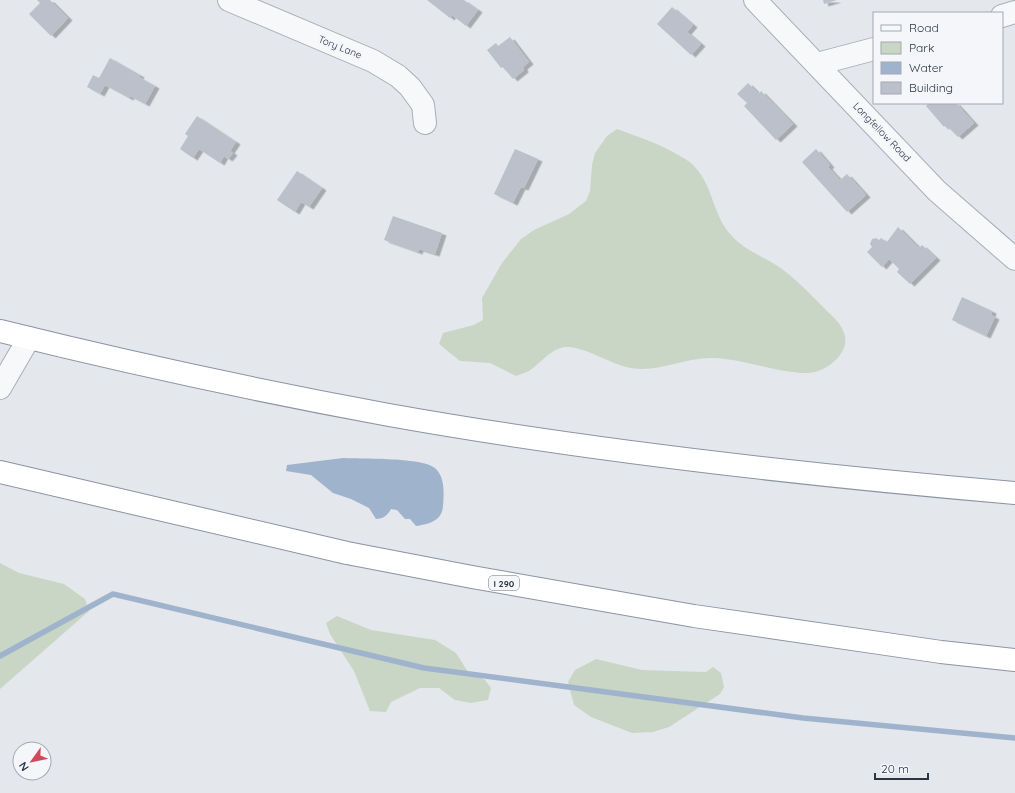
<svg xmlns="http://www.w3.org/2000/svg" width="1015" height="793" font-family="Quicksand,sans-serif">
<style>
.green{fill:#c9d6c5}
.water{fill:#9fb4cc}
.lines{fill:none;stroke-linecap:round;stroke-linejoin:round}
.stream{stroke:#9fb4cc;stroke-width:5.5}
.building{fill:#bbc0ca;filter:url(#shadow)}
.minor-casing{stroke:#a9aeb7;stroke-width:24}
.highway-casing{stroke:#8b94a3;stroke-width:24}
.minor{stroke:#f7f8fa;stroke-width:22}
.highway{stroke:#fff;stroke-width:22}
.labels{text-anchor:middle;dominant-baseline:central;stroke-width:4;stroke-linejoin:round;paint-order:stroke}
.shield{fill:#f4f6f9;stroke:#676e7b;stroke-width:1}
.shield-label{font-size:9px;font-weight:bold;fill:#2b3445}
.street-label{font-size:10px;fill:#2b3445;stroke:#f4f6f9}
</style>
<defs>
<filter id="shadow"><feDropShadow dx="4.5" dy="2.5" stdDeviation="0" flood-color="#0004"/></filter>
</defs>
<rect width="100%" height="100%" fill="#e4e7ec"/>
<g class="green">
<path d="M617,129C639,137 660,144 680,156C685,159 691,162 694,166C713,185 713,216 731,235C741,247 757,254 771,262C792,274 808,292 825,309C832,316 841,323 844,333C847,341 845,348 840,355C834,364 819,373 808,373C776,373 745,359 713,358C685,357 658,373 631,368C611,365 585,346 566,347C551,348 541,363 529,371C525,373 520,374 516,376L490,363L460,361L439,344L443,333L474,325L483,320L482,298L502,263L521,239L534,230L569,214L586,201L590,191L592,165L595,153L607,136Z"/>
<path d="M0,563L19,573L64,584L85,599L89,611L0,689Z"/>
<path d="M337,616L371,630L435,640L456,653L468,672L485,680L491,688L488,700L471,703L455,700L439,688H420L391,702L386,712L370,711L354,671L330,634L326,623Z"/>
<path d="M596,659L642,670L706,672L713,667L721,673L724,687L720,694L669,727L653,732L632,733L591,717L574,705L568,682L575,670Z"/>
</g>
<path class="water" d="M343,458C361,459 425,457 436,469C445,478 444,494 443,506C442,521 429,524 416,526L410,519H405L397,510L391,509C388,515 383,519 376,519L369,508L351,499L333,493L311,475L286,471L287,465Z"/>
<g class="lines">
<path class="stream" d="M0,656L113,594L424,668L803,718L1015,738"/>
</g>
<g class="building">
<path d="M37,0H50L68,18L51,36L29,14L40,3Z"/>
<path d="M427,0H464L478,10L466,26L452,15L450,18Z"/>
<path d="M823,0H837L824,4Z"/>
<path d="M672,7L693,25L687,32L701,44L691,55L657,24Z"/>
<path d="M510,37L529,62L523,67L524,70L513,79L503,67L501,68L487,50L496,43L498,46Z"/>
<path d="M110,58L140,75L139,77L155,86L145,104L130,96L129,98L105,85L100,94L87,87L93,75L99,78Z"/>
<path d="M748,83L759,94L761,91L793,124L776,140L744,106L747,103L737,94Z"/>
<path d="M929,103H956L974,123L958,137L946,125L944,127L926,106Z"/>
<path d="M197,116L236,142L230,151L233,153L228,159L224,156L220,163L199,149L193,158L180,149L188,136L185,134Z"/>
<path d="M515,149L538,159L524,188L521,187L513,203L494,194Z"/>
<path d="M816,149L830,165L828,167L840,180L847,174L866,195L847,212L802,162Z"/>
<path d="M297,171L322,188L309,207L301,202L295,212L277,200Z"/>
<path d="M393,216L442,233L435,254L419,249L418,252L384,240Z"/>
<path d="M898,227L919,248L922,245L936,258L910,284L897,272L899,269L889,259L882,267L867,252L872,247L870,244L872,239L876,238L879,240L881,238L887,242Z"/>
<path d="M962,297L992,311L991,315L995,317L986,336L952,320Z"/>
</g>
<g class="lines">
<g class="minor-casing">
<g id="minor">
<path d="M229,0L373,61L398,76L410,87L423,105L425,123"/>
<path d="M755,0L937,191L1015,259"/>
<path d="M1002,16L1015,12"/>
<path d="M817,64L874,49"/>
<path d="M0,388L29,338"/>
</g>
</g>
<g class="highway-casing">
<g id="highway">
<path d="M0,331C129,363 259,391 389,415C596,452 805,475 1015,493"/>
<path d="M0,472L347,553L472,577L694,616L941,652L1015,660"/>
</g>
</g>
<use href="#minor" class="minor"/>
<use href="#highway" class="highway"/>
</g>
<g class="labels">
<rect class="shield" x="489" y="576" width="30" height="14" rx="3"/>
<g class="shield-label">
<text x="504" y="583">I 290</text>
</g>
<g class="street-label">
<text transform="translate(340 47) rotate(22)">Tory Lane</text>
<text transform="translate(882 132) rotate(46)">Longfellow Road</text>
</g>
</g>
<rect x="873" y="12" width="130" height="92" fill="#f4f6f9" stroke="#a4a8b1"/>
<rect x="881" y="25" width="20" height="6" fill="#f7f8fa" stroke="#a4a8b1"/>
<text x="909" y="32" font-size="12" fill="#2b3445">Road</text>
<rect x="881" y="42" width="20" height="12" fill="#c9d6c5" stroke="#a4a8b1"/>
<text x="909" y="52" font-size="12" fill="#2b3445">Park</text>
<rect x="881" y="62" width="20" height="12" fill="#9fb4cc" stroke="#a4a8b1"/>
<text x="909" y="72" font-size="12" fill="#2b3445">Water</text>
<rect x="881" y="82" width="20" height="12" fill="#bbc0ca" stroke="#a4a8b1"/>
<text x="909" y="92" font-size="12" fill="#2b3445">Building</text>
<g transform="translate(32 761) rotate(237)"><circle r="19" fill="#f4f6f9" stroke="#a4a8b1"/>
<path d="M0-3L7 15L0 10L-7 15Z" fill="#d1495b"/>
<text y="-6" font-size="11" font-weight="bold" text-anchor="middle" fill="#2b3445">N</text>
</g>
<path d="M875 773v6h53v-6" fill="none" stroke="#2b3445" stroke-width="2"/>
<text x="881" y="773" font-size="12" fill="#2b3445" stroke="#f4f6f9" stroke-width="3" paint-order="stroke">20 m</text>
</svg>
